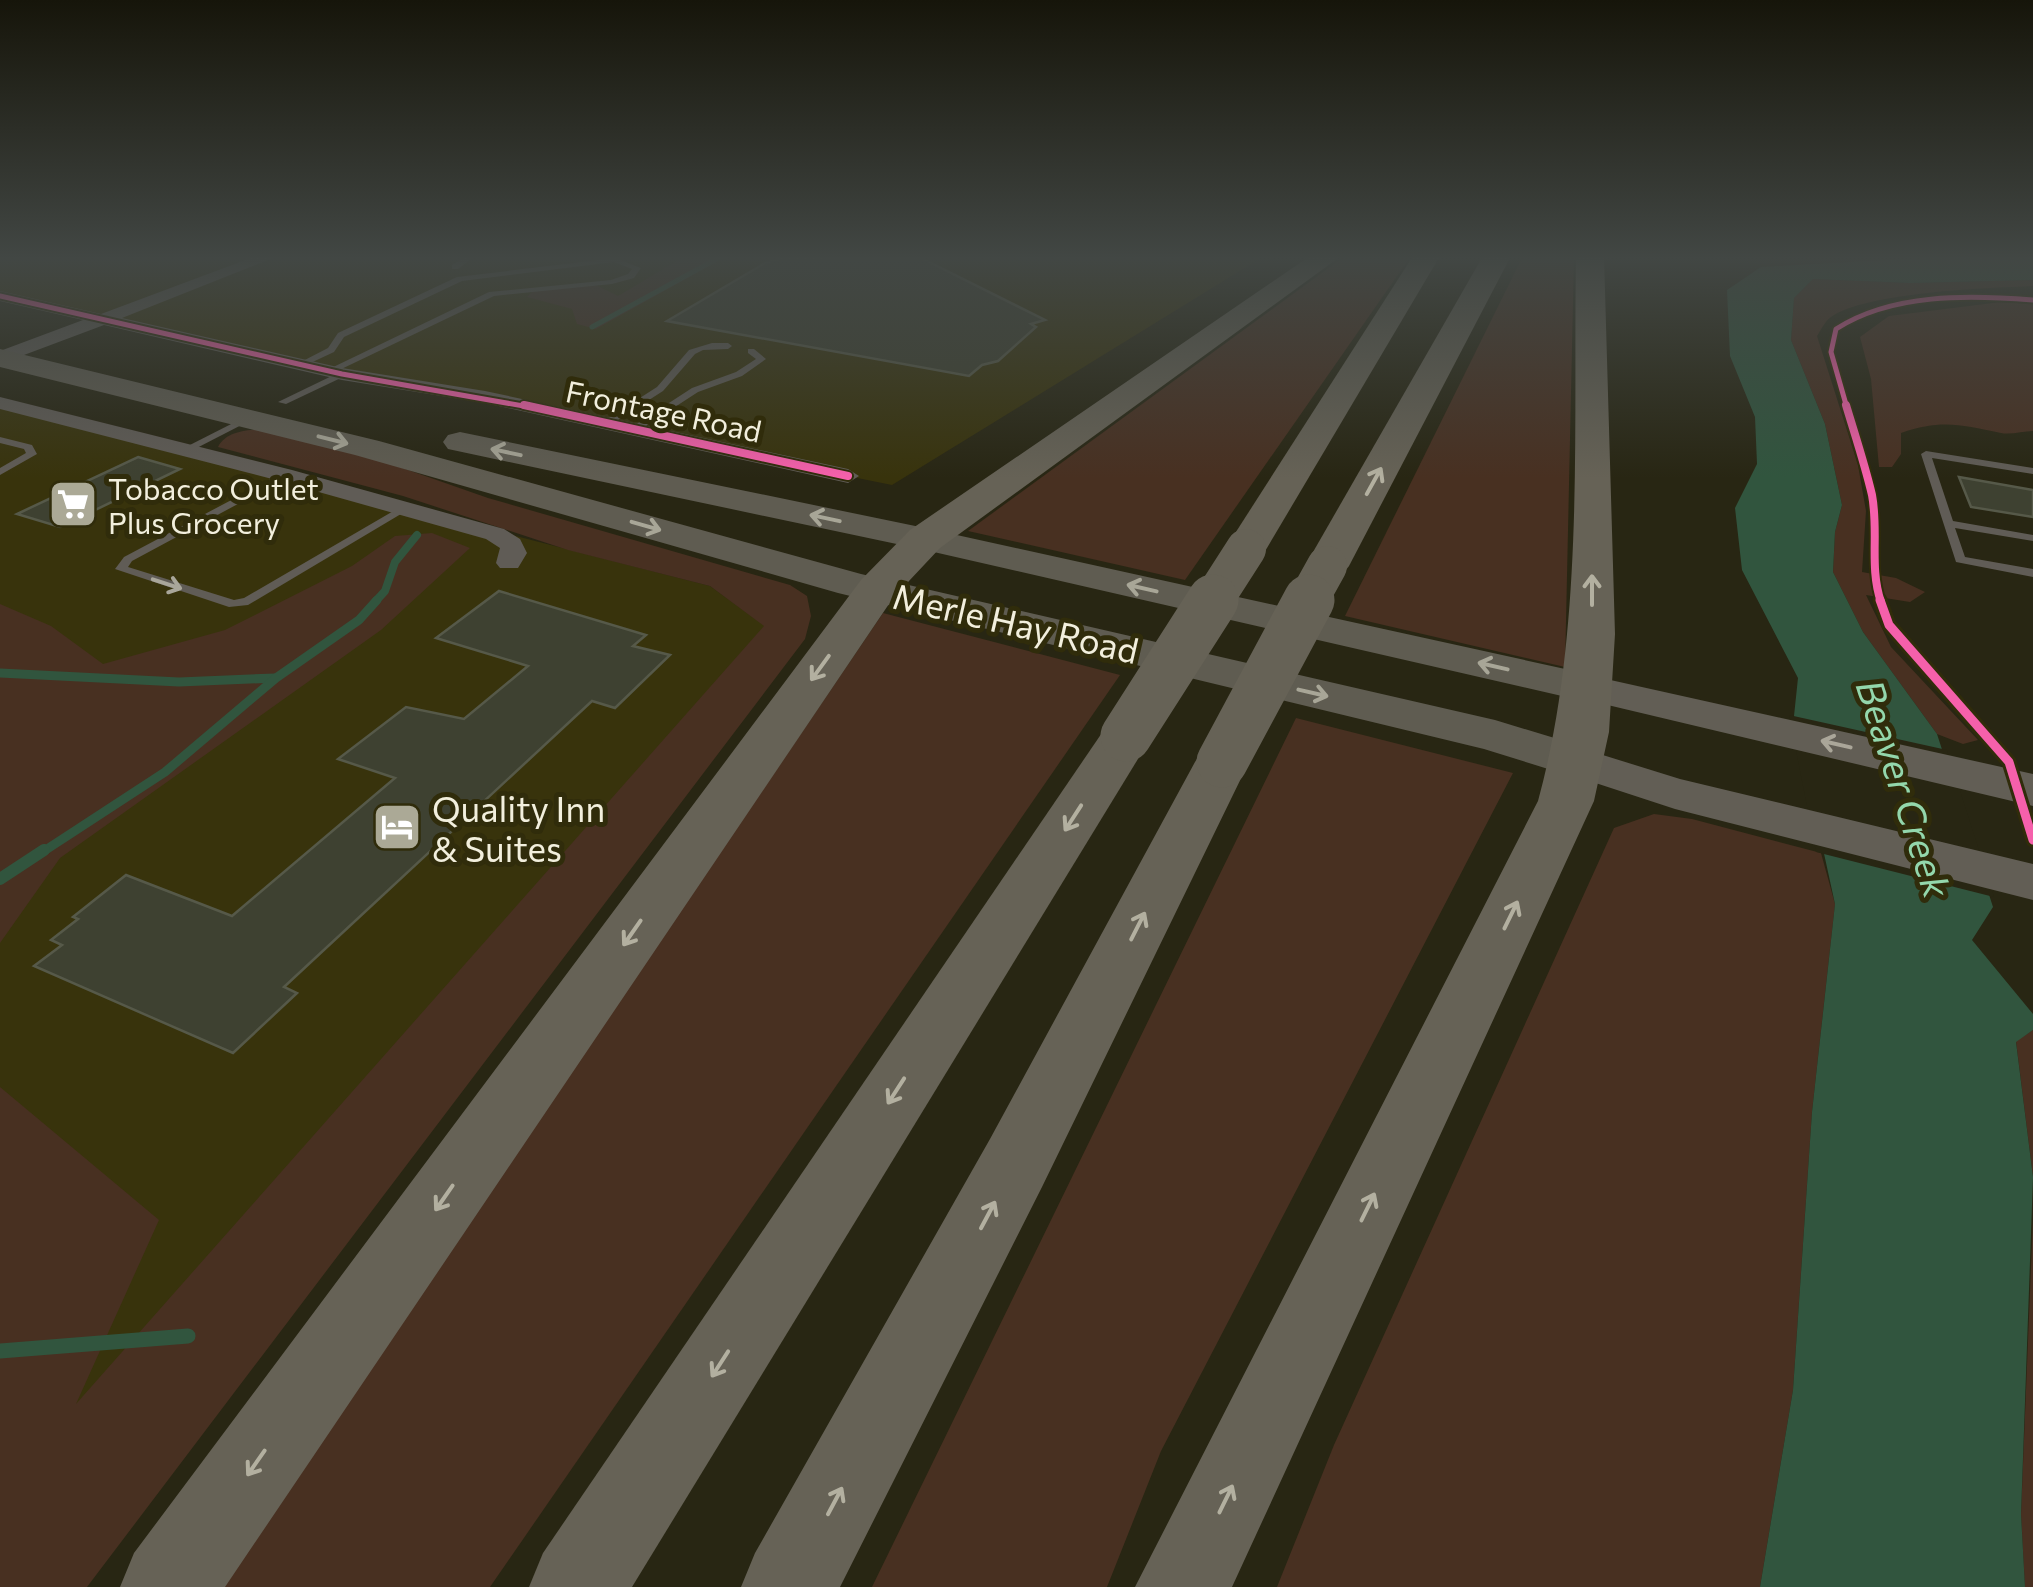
<svg xmlns="http://www.w3.org/2000/svg" width="2033" height="1587" font-family="Commissioner,sans-serif">
<style>
.built{fill:#38330c}
.green{fill:#483021}
.water{fill:#31553e}
.pier{fill:#282613}
.lines{fill:none;stroke-linecap:round;stroke-linejoin:round}
.stream-far4{stroke:#31553e;stroke-width:5}
.stream-far3{stroke:#31553e;stroke-width:8}
.stream-far2{stroke:#31553e;stroke-width:9}
.stream-far1{stroke:#31553e;stroke-width:12}
.stream{stroke:#31553e;stroke-width:15}
.building{fill:#3e4131;stroke:#565949;stroke-width:2.5}
.lane{fill:#605c56;fill-rule:evenodd}
.street{fill:#605c56;fill-rule:evenodd}
.secondary{fill:#625e55;fill-rule:evenodd}
.primary{fill:#5f5c51;fill-rule:evenodd}
.highway{fill:#666256;fill-rule:evenodd}
.highway-bridge-far1{stroke:#666256;stroke-width:40}
.highway-bridge{stroke:#666256;stroke-width:51}
.cycleway-far2-casing{stroke:#302c0b;stroke-width:9}
.cycleway-far1-casing{stroke:#302c0b;stroke-width:12}
.cycleway-casing{stroke:#302c0b;stroke-width:15}
.cycleway-far2{stroke:#f560ab;stroke-width:5}
.cycleway-far1{stroke:#f560ab;stroke-width:8}
.cycleway{stroke:#f560ab;stroke-width:9}
.oneway{stroke:#a8a697}
.oneway2{stroke:#b3b0a0}
.oneway3{stroke:#a9a69a}
.oneway4{stroke:#aaa699}
.labels{text-anchor:middle;dominant-baseline:central;stroke-width:10;stroke-linejoin:round;paint-order:stroke}
.far-street-label{font-size:30px;fill:#f2efdd;stroke:#302c0b}
.far-poi-label{font-size:30px;fill:#f2efdd;stroke:#302c0b;text-anchor:start}
.street-label{font-size:35px;fill:#f2efdd;stroke:#302c0b}
.poi-label{font-size:35px;fill:#f2efdd;stroke:#302c0b;text-anchor:start}
.water-label{font-size:38px;font-style:italic;fill:#93d7ac;stroke:#302c0b}
</style>
<rect width="100%" height="100%" fill="#282613"/>
<g class="built">
<path d="M0,256H1264L892,485L342,374L0,296Z"/>
<path d="M0,403L710,586L765,626L74,1408L0,1156Z"/>
</g>
<g class="green">
<path d="M685,256H727L596,329L577,324L572,309L527,297L533,291L596,285L618,296Z"/>
<path d="M1345,256H1411L1185,580L968,531Z"/>
<path d="M1523,256H1574L1565,667L1345,616Z"/>
<path d="M1813,279L1910,283L2033,280V286C1987,288 1867,292 1831,317C1825,321 1821,330 1817,336L1858,465L1866,511L1862,572L1896,578L1925,592L1910,602L1866,595L1891,647L1978,740L1963,744L1937,734L1863,632L1833,572L1835,532L1842,505L1825,424L1791,340L1794,298Z"/>
<path d="M2001,302L2033,304V431C2023,431 2011,435 2001,433C1961,425 1942,419 1901,433V454L1892,467H1879L1871,379L1860,337L1889,316Z"/>
<path d="M263,429L371,457L488,498L790,585L807,596L811,616L805,639L87,1587H0V1087L159,1220L76,1404L764,626L710,586L568,550L403,496L218,447C226,431 247,430 263,429Z"/>
<path d="M432,533L470,548L381,630L60,858L0,943V604L51,626L103,664L225,630L352,566L395,536Z"/>
<path d="M883,613L1120,675L490,1587H221Z"/>
<path d="M1296,718L1513,773L1161,1451L1107,1587H872Z"/>
<path d="M1654,814L1692,819L1821,853L1835,904L1812,1112L1793,1390L1760,1587H1277L1334,1445L1614,828Z"/>
<path d="M2033,1030V1177L2016,1041Z"/>
<path d="M2033,1219V1587H2025L2021,1514Z"/>
</g>
<path class="water" d="M1959,256L2033,257V280L1910,283L1813,279L1794,298L1791,340L1825,424L1842,505L1835,532L1833,572L1863,632L1937,734L1993,907L1972,940L2033,1014V1030L2016,1042L2033,1177L2021,1514L2025,1587H1760L1793,1390L1812,1112L1835,904L1794,716L1798,678L1742,570L1735,508L1757,464L1755,417L1730,356L1727,290L1761,267Z"/>
<path class="pier" d="M1789,715L1947,750L1994,897L1816,852Z"/>
<g class="lines">
<path class="stream-far4" d="M592,327L722,256"/>
<path class="stream-far3" d="M375,602L385,591L395,562L417,535"/>
<g class="stream-far2">
<path d="M0,673L179,682L275,678"/>
<path d="M41,853L165,772L276,678L359,620L377,600"/>
</g>
<path class="stream-far1" d="M0,879L44,850"/>
<path class="stream" d="M0,1351L188,1336"/>
</g>
<g class="building">
<path d="M882,256L919,257L1045,320L1031,324L1036,327L998,361L982,365L969,376L667,321L765,263L780,259Z"/>
<path d="M138,457L180,469L60,527L17,514Z"/>
<path d="M1959,477L2033,490V517L1971,507Z"/>
<path d="M499,591L646,635L633,646L670,655L615,708L592,701L284,987L297,993L233,1053L34,966L62,945L51,940L78,919L73,917L126,875L232,916L395,778L338,759L406,707L464,719L528,666L436,638Z"/>
</g>
<g class="lines">
<g class="lane">
<path d="M467,256H475L458,269H452V265Z"/>
<path d="M615,258L641,268L634,278L612,284L494,296L333,373L325,371L489,292L611,280L628,274L632,269L614,262L462,281L344,337L334,352L304,366L297,364L328,348L338,333L457,277Z"/>
<path d="M712,343H728L732,346L728,349L703,350L695,354L663,391L610,425H604V421L657,387L689,350Z"/>
<path d="M748,349H754L766,359L742,376L698,392L638,431H632V427L692,388L736,372L756,359L748,353Z"/>
<path d="M342,371L347,374L345,376L286,404L278,402Z"/>
<path d="M245,417L253,419L189,452L180,450Z"/>
<path d="M0,437L32,445L37,454L0,475V468L26,453L24,449L0,443Z"/>
<path d="M1926,451L2033,468V474L1932,458L1953,521L2033,535V541L1955,528L1965,557L2033,569V577L1956,562L1921,454Z"/>
<path d="M284,472L288,473V477L132,561L128,567L234,600L244,598L402,506L411,508L248,605L229,607L115,569L124,557Z"/>
</g>
<g class="street">
<path d="M256,256H278L122,318L342,368L485,391L848,469L859,476L848,483L485,403L342,380L104,325L0,364V351L83,320L0,301V291L101,314Z"/>
<path d="M0,397L292,470L504,529L520,539L527,553L518,568H500L496,563L500,548L486,539L276,480L0,409Z"/>
</g>
<g class="secondary">
<path d="M1588,675L2033,774V806L1574,697L1568,688L1574,679Z"/>
<path d="M1577,747L1680,779L2033,864V900L1675,809L1562,772L1555,762L1562,752Z"/>
</g>
<g class="primary">
<path d="M0,349L379,441L861,574L1495,720L1594,750L1601,762L1594,774L1577,778L1484,749L838,593L355,455L0,367Z"/>
<path d="M460,432L925,528L1588,674L1604,678L1611,688L1604,698L1588,702L925,550L448,449L443,442L448,435Z"/>
</g>
<g class="highway">
<path d="M1310,256H1341L940,548L893,598L225,1587H120L134,1553L861,580L910,530Z"/>
<path d="M1413,256H1440L1261,558L1246,562L1231,558L1225,549Z"/>
<path d="M1483,256H1511L1349,566L1342,575L1327,579L1312,575L1305,566Z"/>
<path d="M1576,256H1604L1615,634L1609,732L1594,801L1232,1587H1135L1538,801C1585,630 1573,434 1576,256Z"/>
<path d="M1126,719L1144,724L1152,736L632,1587H529L543,1553L1108,724Z"/>
<path d="M1222,744L1241,749L1249,762L1042,1187L840,1587H741L755,1553L990,1139L1195,762L1203,749Z"/>
</g>
<g class="highway-bridge-far1">
<path d="M1212,602L1246,549"/>
<path d="M1307,602L1327,566"/>
</g>
<g class="highway-bridge">
<path d="M1126,736L1213,600"/>
<path d="M1222,762L1309,600"/>
</g>
<g class="cycleway-far2-casing">
<g id="cycleway-far2">
<path d="M0,296L342,374L535,408"/>
<path d="M1847,408L1831,352L1836,329C1892,293 1968,295 2033,300"/>
</g>
</g>
<g class="cycleway-far1-casing">
<g id="cycleway-far1">
<path d="M524,405L848,476"/>
<path d="M1846,405C1855,435 1865,465 1872,495C1879,532 1869,567 1881,602"/>
</g>
</g>
<g class="cycleway-casing">
<path id="cycleway" d="M1880,600L1889,625L2009,762L2033,840"/>
</g>
<use href="#cycleway-far2" class="cycleway-far2"/>
<use href="#cycleway-far1" class="cycleway-far1"/>
<use href="#cycleway" class="cycleway"/>
</g>
<defs><path id="oneway-shaft" d="M-6 0H5M1.5-3L5.5 0L1.5 3" fill="none" stroke-width="1.6" stroke-linecap="round" stroke-linejoin="round" transform="scale(2.5)"/></defs>
<g class="oneway">
<use href="#oneway-shaft" transform="translate(333 440) rotate(14)"/>
<use href="#oneway-shaft" transform="translate(506 452) rotate(-168)"/>
<use href="#oneway-shaft" transform="translate(825 518) rotate(-168)"/>
<use href="#oneway-shaft" transform="translate(646 526) rotate(16)"/>
<use href="#oneway-shaft" transform="translate(1142 588) rotate(-167)"/>
<use href="#oneway-shaft" transform="translate(1493 666) rotate(-167)"/>
<use href="#oneway-shaft" transform="translate(1313 693) rotate(13)"/>
</g>
<g class="oneway2">
<use href="#oneway-shaft" transform="translate(1374 481) rotate(-61)"/>
<use href="#oneway-shaft" transform="translate(1592 590) rotate(-90)"/>
<use href="#oneway-shaft" transform="translate(820 668) rotate(126)"/>
<use href="#oneway-shaft" transform="translate(1073 818) rotate(123)"/>
<use href="#oneway-shaft" transform="translate(1511 915) rotate(-64)"/>
<use href="#oneway-shaft" transform="translate(1138 926) rotate(-63)"/>
<use href="#oneway-shaft" transform="translate(632 933) rotate(125)"/>
<use href="#oneway-shaft" transform="translate(896 1091) rotate(123)"/>
<use href="#oneway-shaft" transform="translate(444 1198) rotate(125)"/>
<use href="#oneway-shaft" transform="translate(1368 1207) rotate(-64)"/>
<use href="#oneway-shaft" transform="translate(988 1215) rotate(-62)"/>
<use href="#oneway-shaft" transform="translate(720 1364) rotate(123)"/>
<use href="#oneway-shaft" transform="translate(256 1463) rotate(125)"/>
<use href="#oneway-shaft" transform="translate(1226 1499) rotate(-64)"/>
<use href="#oneway-shaft" transform="translate(835 1501) rotate(-62)"/>
</g>
<use class="oneway3" href="#oneway-shaft" transform="translate(167 584) rotate(18)"/>
<use class="oneway4" href="#oneway-shaft" transform="translate(1836 744) rotate(-167)"/>
<linearGradient id="sky" x2="0" y2="1"><stop stop-color="#16150a"/><stop offset="0.54" stop-color="#424744"/><stop offset="1" stop-color="#424744" stop-opacity="0"/></linearGradient>
<rect width="2033" height="478" fill="url(#sky)"/>
<defs>
<g id="supermarket-square" transform="scale(2.5)"><rect x="-9" y="-9" width="18" height="18" rx="4" fill="#aba996" stroke="#302c0b"/><path d="M-6-5.5h2.5l.6 2H6L4.5 2H-2.5L-4.4-4H-6ZM-1.5 3.2a1.3 1.3 0 1 0 .1 0ZM3 3.2a1.3 1.3 0 1 0 .1 0Z" fill="#fff"/></g>
<g id="hotel-square" transform="scale(2.5)"><rect x="-9" y="-9" width="18" height="18" rx="4" fill="#aba996" stroke="#302c0b"/><path d="M-6-4.5h1.5V1H6V5H4.5V3h-9V5H-6ZM-4 0a1.8 1.8 0 1 1 3.6 0ZM.5 0V-2.5h3Q6-2.5 6 0Z" fill="#fff"/></g>
</defs>
<g fill-rule="evenodd">
<use href="#supermarket-square" x="73" y="504"/>
<use href="#hotel-square" x="397" y="827"/>
</g>
<g class="labels">
<g class="far-street-label">
<text transform="translate(664 410) rotate(12)">Frontage Road</text>
</g>
<g class="far-poi-label">
<text x="108" y="487">Tobacco Outlet<tspan x="108" dy="34">Plus Grocery</tspan></text>
</g>
<g class="street-label">
<text transform="translate(1016 622) rotate(13)">Merle Hay Road</text>
</g>
<g class="poi-label">
<text x="432" y="807">Quality Inn<tspan x="432" dy="40">&amp; Suites</tspan></text>
</g>
<g class="water-label">
<text transform="translate(1905 788) rotate(72)">Beaver Creek</text>
</g>
</g>
</svg>
